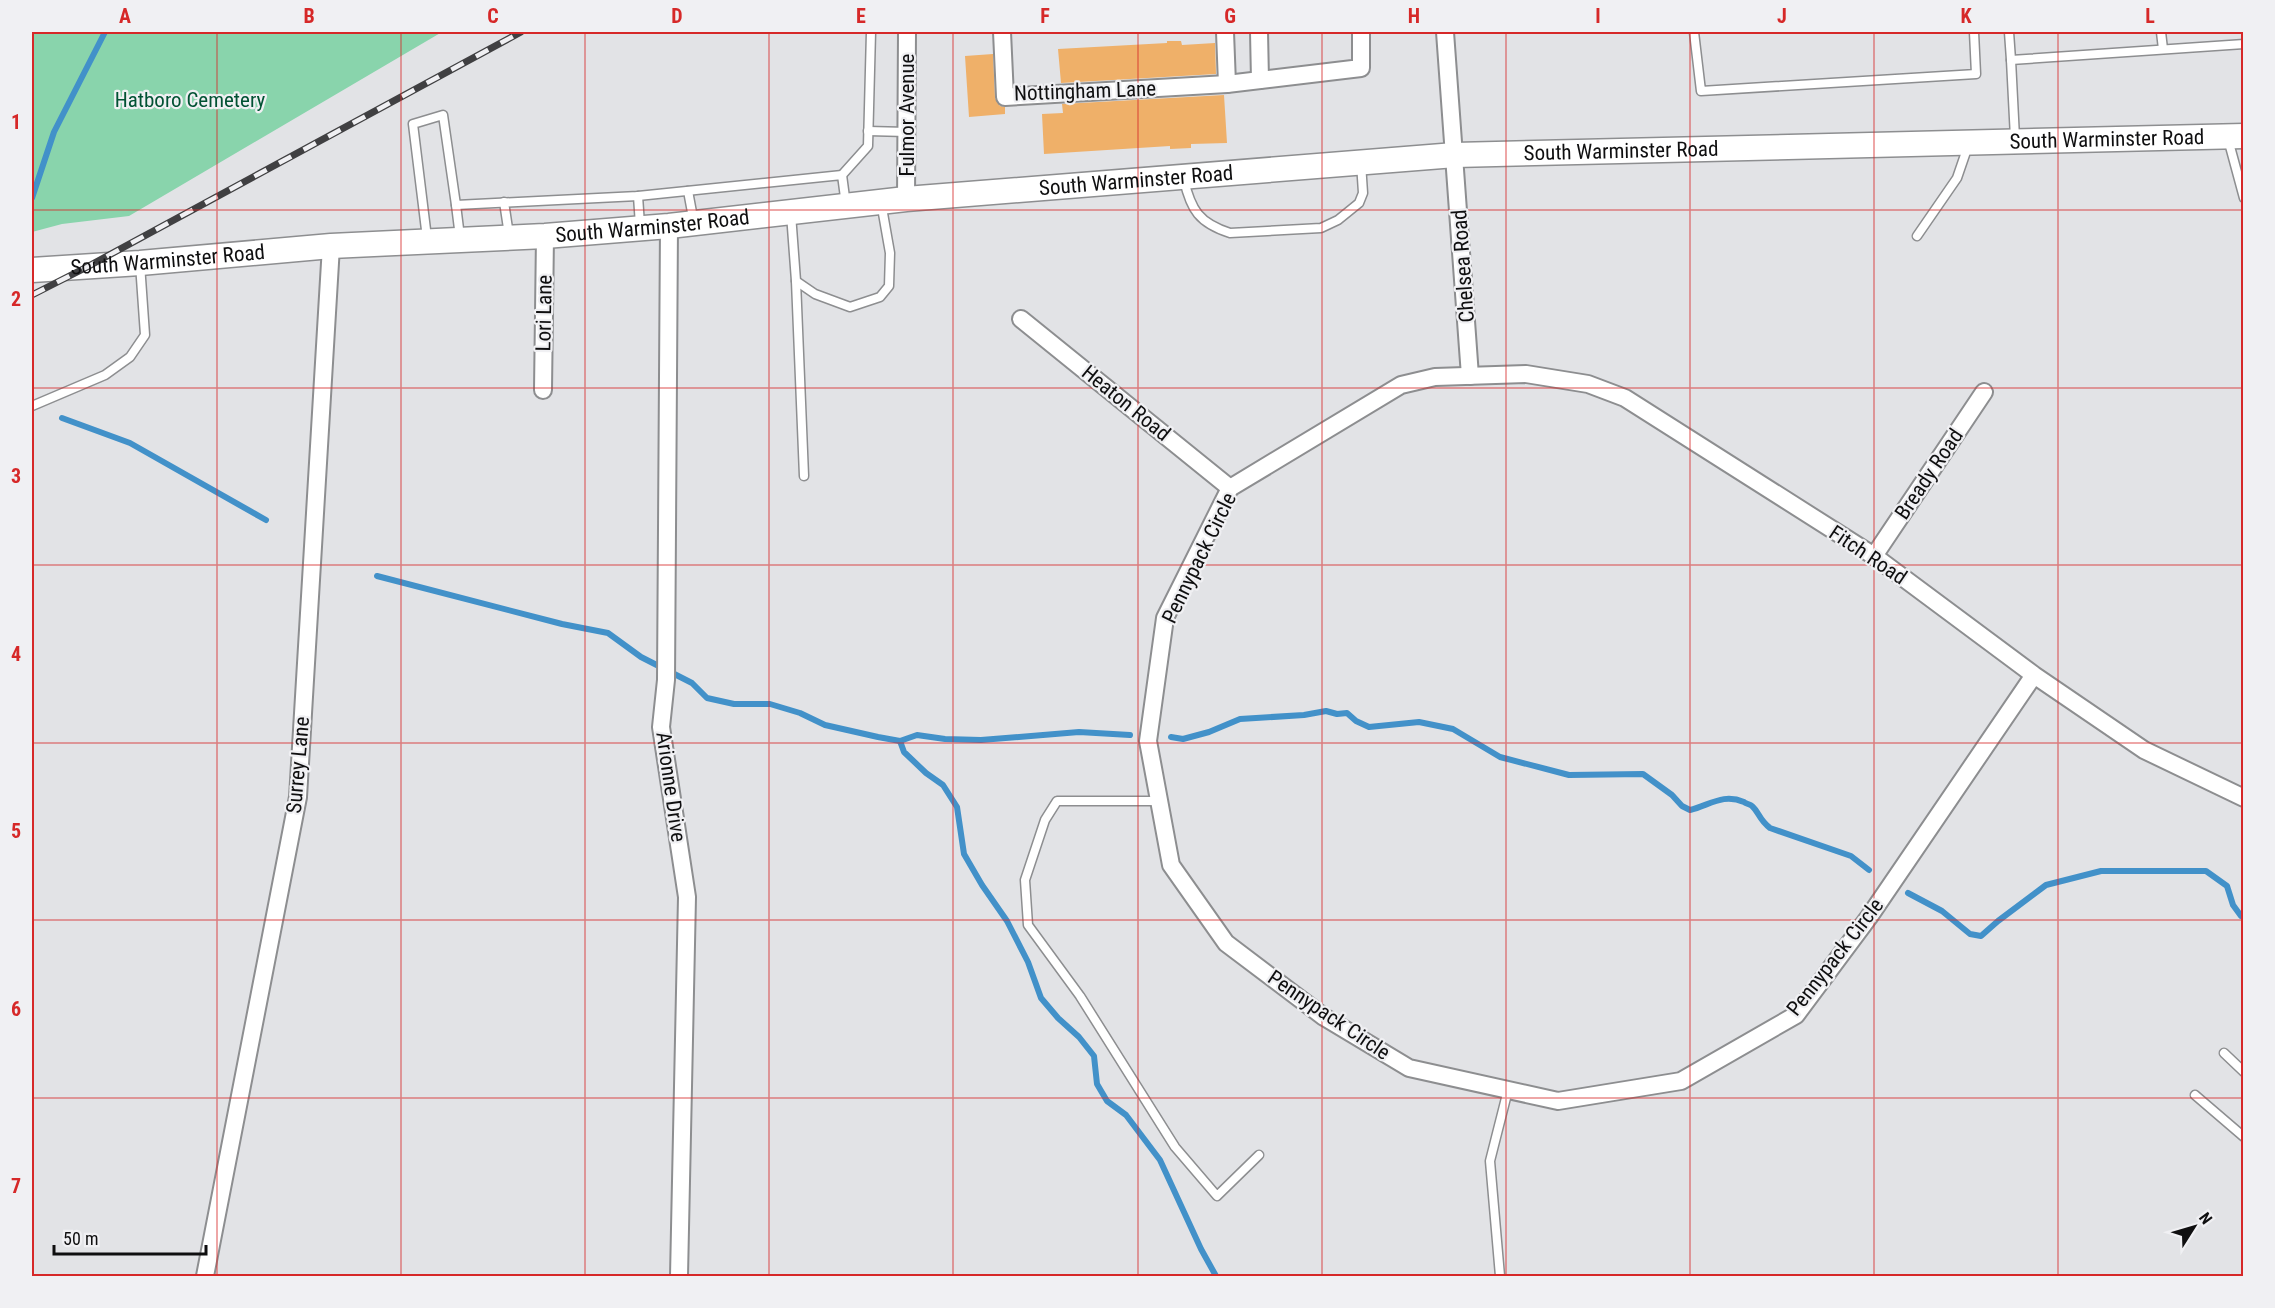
<svg xmlns="http://www.w3.org/2000/svg" width="2275" height="1308" font-family="'Roboto Condensed',sans-serif">
<style>
.green{fill:#89d4ac}
.lines{fill:none;stroke-linecap:round;stroke-linejoin:round}
.stream{stroke:#4291c9;stroke-width:6}
.building{fill:#efb069}
.lane-casing{stroke:#8d8e90;stroke-width:11}
.street-casing{stroke:#8d8e90;stroke-width:20}
.secondary-casing{stroke:#8d8e90;stroke-width:27}
.lane{stroke:#fff;stroke-width:8}
.street{stroke:#fff;stroke-width:16}
.secondary{stroke:#fff;stroke-width:24}
.rail-casing{stroke:#404042;stroke-width:7}
.rail{stroke:#f0f0f3;stroke-width:4.5;stroke-dasharray:14;stroke-linecap:butt}
.grid{fill:none;stroke:#d62828;stroke-width:1.5;stroke-opacity:0.55}
.labels{text-anchor:middle;dominant-baseline:central;stroke-width:4.5;stroke-linejoin:round;paint-order:stroke}
.street-label{font-size:21px;fill:#0f0f10;stroke:#f0f0f3}
.park-label{font-size:21px;fill:#015233;stroke:#f0f0f3}
.neatline{fill:none;stroke:#d62828;stroke-width:2}
.grid-label{font-size:20px;text-anchor:middle;font-weight:bold;fill:#d62828}
</style>
<rect width="100%" height="100%" fill="#e2e3e6"/>
<path class="green" d="M32,32H442L129,216L62,224L32,232Z"/>
<g class="lines">
<g class="stream">
<path d="M32,198L54,132L105,32"/>
<path d="M62,418L130,443L266,520"/>
<path d="M377,576L562,624L608,633L641,657L692,683L707,698L734,704H770L800,713L825,725L878,737L900,741L917,735L945,739L981,740L1079,732L1130,735"/>
<path d="M1171,737L1183,739L1209,732L1240,719L1304,715L1326,711L1337,714L1347,713L1356,721L1369,727L1419,722L1453,729L1500,757L1569,775L1643,774L1672,795L1682,806L1690,810C1710,805 1723,793 1744,802C1746,804 1750,804 1752,806C1759,812 1759,820 1770,828L1851,856L1869,870"/>
<path d="M900,741L904,752L926,773L943,785L957,807L964,854L982,885L1007,921L1028,962L1041,998L1058,1018L1079,1037L1094,1056L1097,1084L1107,1101L1126,1115L1160,1160L1201,1249L1216,1276"/>
<path d="M1908,893L1942,911L1970,934L1981,936L1998,921L2046,885L2101,871H2206L2227,886L2233,905L2241,916H2244"/>
</g>
</g>
<g class="building">
<path d="M1167,41H1181L1182,45L1215,43L1216,74L1061,83L1058,49L1167,43Z"/>
<path d="M993,54L995,98L1000,106L1005,107V114L969,117L965,56Z"/>
<path d="M1224,95L1227,143L1191,144V148L1170,149V146L1044,154L1042,114L1063,113L1062,104Z"/>
</g>
<g class="lines">
<g class="lane-casing">
<g id="lane">
<path d="M1694,32L1701,91L1976,74L1974,32"/>
<path d="M2009,32L2011,60"/>
<path d="M2161,32L2163,49"/>
<path d="M868,131L907,132"/>
<path d="M2015,138L2011,60L2244,44"/>
<path d="M2228,139L2244,198"/>
<path d="M842,175L868,146L871,32"/>
<path d="M1184,180C1191,210 1199,223 1230,233L1321,228L1338,220L1359,203L1363,193L1361,163"/>
<path d="M688,191L694,223"/>
<path d="M638,196L640,225"/>
<path d="M504,202L509,235"/>
<path d="M456,205L460,237"/>
<path d="M791,214L796,281L815,294L850,307L880,297L889,286L890,253L881,202"/>
<path d="M1917,236L1957,178L1968,146"/>
<path d="M427,238L413,124L443,115L456,205L638,196L842,175L846,205"/>
<path d="M796,281L804,476"/>
<path d="M32,406L105,375L130,357L145,335L140,264"/>
<path d="M1160,801H1057L1045,820L1025,880L1028,925L1080,996L1175,1147L1217,1196L1259,1155"/>
<path d="M2224,1053L2244,1072"/>
<path d="M2195,1095L2244,1137"/>
<path d="M1500,1276L1490,1161L1508,1090"/>
</g>
</g>
<g class="street-casing">
<g id="street">
<path d="M1002,32L1005,97L1227,84L1361,68V32"/>
<path d="M1225,32L1227,84"/>
<path d="M1259,32L1260,80"/>
<path d="M1445,32L1470,376"/>
<path d="M906,199L907,32"/>
<path d="M669,226L666,680L661,727L687,897L679,1276"/>
<path d="M1021,319L1230,488"/>
<path d="M543,390L545,236"/>
<path d="M1874,556L1984,392"/>
<path d="M2034,675L1869,917L1796,1015L1681,1081L1558,1101L1409,1068L1324,1017L1226,943L1171,865L1148,741L1165,618L1230,488L1401,385L1435,377L1526,374L1588,384L1625,398L1874,556L2034,675L2144,750L2244,798"/>
<path d="M205,1276L298,797L331,246"/>
</g>
</g>
<g class="secondary-casing">
<g id="secondary">
<path id="s1" d="M32,270L140,263L331,246L545,236L669,226L906,199L1455,155L2244,136"/>
</g>
</g>
<use href="#lane" class="lane"/>
<use href="#street" class="street"/>
<use href="#secondary" class="secondary"/>
<g class="rail-casing">
<path id="rail" d="M32,295L87,267L521,32"/>
</g>
<use href="#rail" class="rail"/>
</g>
<path class="grid" d="M217,32V1276M401,32V1276M585,32V1276M769,32V1276M953,32V1276M1138,32V1276M1322,32V1276M1506,32V1276M1690,32V1276M1874,32V1276M2058,32V1276M32,210H2244M32,388H2244M32,565H2244M32,743H2244M32,920H2244M32,1098H2244"/>
<g class="labels">
<g class="street-label">
<text transform="translate(1085 91) rotate(-2)">Nottingham Lane</text>
<text transform="translate(907 115) rotate(-90)">Fulmor Avenue</text>
<text stroke="none"><textPath href="#s1" startOffset="2080">South Warminster Road</textPath></text>
<text stroke="none"><textPath href="#s1" startOffset="1594">South Warminster Road</textPath></text>
<text stroke="none"><textPath href="#s1" startOffset="1108">South Warminster Road</textPath></text>
<text stroke="none"><textPath href="#s1" startOffset="622">South Warminster Road</textPath></text>
<text stroke="none"><textPath href="#s1" startOffset="136">South Warminster Road</textPath></text>
<text transform="translate(1463 266) rotate(-94)">Chelsea Road</text>
<text transform="translate(544 313) rotate(-89)">Lori Lane</text>
<text transform="translate(1126 403) rotate(39)">Heaton Road</text>
<text transform="translate(1929 474) rotate(-56)">Bready Road</text>
<text transform="translate(1868 555) rotate(34)">Fitch Road</text>
<text transform="translate(1199 558) rotate(-64)">Pennypack Circle</text>
<text transform="translate(298 765) rotate(-85)">Surrey Lane</text>
<text transform="translate(671 787) rotate(82)">Arionne Drive</text>
<text transform="translate(1835 957) rotate(-52)">Pennypack Circle</text>
<text transform="translate(1329 1015) rotate(34)">Pennypack Circle</text>
</g>
<g class="park-label">
<text x="190" y="100">Hatboro Cemetery</text>
</g>
</g>
<rect width="2275" height="1308" fill="none" stroke="#f0f0f3" stroke-width="66"/>
<g transform="translate(2194 1227) rotate(53)" stroke="#f0f0f3" stroke-width="4.5" paint-order="stroke">
<path d="M0-4.5L10 22L0 15L-10 22Z" fill="#0f0f10"/>
<text y="-9" font-size="16" font-weight="bold" text-anchor="middle" fill="#0f0f10">N</text>
</g>
<path d="M54 1245v9h152v-9" fill="none" stroke="#0f0f10" stroke-width="3"/>
<text x="63" y="1245" font-size="18" fill="#0f0f10" stroke="#f0f0f3" stroke-width="4.5" paint-order="stroke">50 m</text>
<rect x="33" y="33" width="2209" height="1242" class="neatline"/>
<g class="grid-label">
<text x="125" y="23">A</text>
<text x="309" y="23">B</text>
<text x="493" y="23">C</text>
<text x="677" y="23">D</text>
<text x="861" y="23">E</text>
<text x="1045" y="23">F</text>
<text x="1230" y="23">G</text>
<text x="1414" y="23">H</text>
<text x="1598" y="23">I</text>
<text x="1782" y="23">J</text>
<text x="1966" y="23">K</text>
<text x="2150" y="23">L</text>
<text x="16" y="129">1</text>
<text x="16" y="306">2</text>
<text x="16" y="483">3</text>
<text x="16" y="661">4</text>
<text x="16" y="838">5</text>
<text x="16" y="1016">6</text>
<text x="16" y="1193">7</text>
</g>
</svg>
